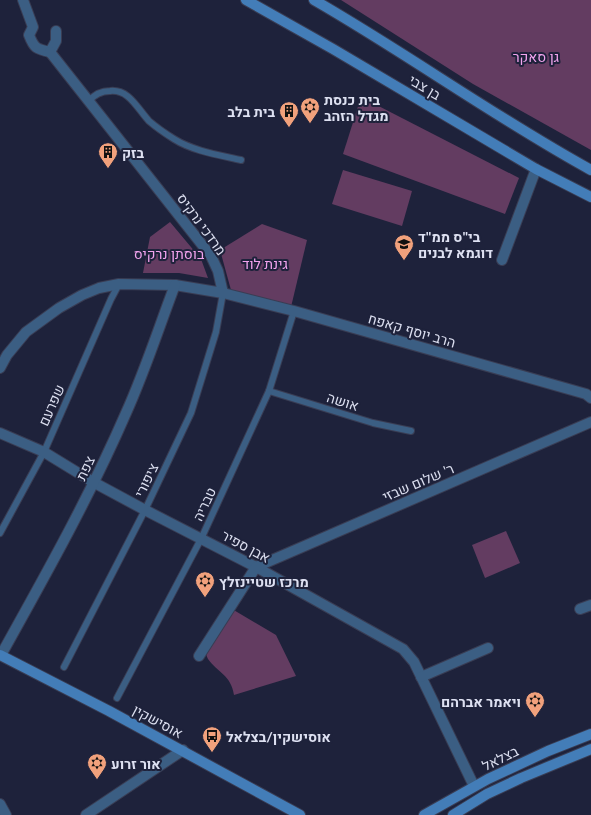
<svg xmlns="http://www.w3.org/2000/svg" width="591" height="815" font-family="Lato,Heebo,sans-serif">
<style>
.green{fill:#633c61}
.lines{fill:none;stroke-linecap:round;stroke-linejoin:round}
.lane-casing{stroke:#393d54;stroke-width:8}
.street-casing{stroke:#393d54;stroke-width:12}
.secondary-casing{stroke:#393d54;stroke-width:12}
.lane{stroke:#3b5e83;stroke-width:6}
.street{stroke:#3b5e83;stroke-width:10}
.secondary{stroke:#437db8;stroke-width:10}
.labels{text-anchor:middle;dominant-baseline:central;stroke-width:4;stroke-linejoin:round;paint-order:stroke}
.park-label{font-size:14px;fill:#f3a4ef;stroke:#1e223b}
.street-label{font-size:14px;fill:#dde0f1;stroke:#1e223b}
.poi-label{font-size:14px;font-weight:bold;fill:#dde0f1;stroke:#1e223b;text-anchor:start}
</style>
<rect width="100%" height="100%" fill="#1e223b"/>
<g class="green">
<path d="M341,0H591V150L473,84Z"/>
<path d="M361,97L519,178L505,214L343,154Z"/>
<path d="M343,170L412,191L402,226L332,204Z"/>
<path d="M170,222L201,259L208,278L179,273H143L150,237Z"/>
<path d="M262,224L307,240L291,307L231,290L220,250Z"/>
<path d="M506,531L520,563L485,578L472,545Z"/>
<path d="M232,609L276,635L296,676L234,695C231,675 218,673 208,659C206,656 206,652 206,649Z"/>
</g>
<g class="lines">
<g class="lane-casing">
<g id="lane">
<path d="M89,101C94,95 101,91 110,91C129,89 137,108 149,121C156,127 166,134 174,139C193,151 219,155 241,160"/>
<path d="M269,391L373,423L411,431"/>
<path d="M0,533L44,452L111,299L119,284"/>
<path d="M64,667L145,510L191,413L216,332L223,293"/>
<path d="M117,698L201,539L269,391L294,311"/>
</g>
</g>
<g class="street-casing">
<g id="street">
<path d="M23,0L33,27L29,35C34,48 36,49 50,52L56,41V31"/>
<path d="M50,52L211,256L218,271L223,293"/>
<path d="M502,260L536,169"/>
<path d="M0,368L7,355L26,332L59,308L82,295L99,288L119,284L175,285L223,293L294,311L586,394L591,398"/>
<path d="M0,433L44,452L93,482L145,510L256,567L403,649L414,662L474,786"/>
<path d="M580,609L591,605"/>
<path d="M1,655C45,576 90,496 126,413C145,371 159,327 175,285"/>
<path d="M199,656L256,567L591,422"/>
<path d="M421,677L488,648"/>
<path d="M0,804L6,815"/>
<path d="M86,815L183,750"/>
</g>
</g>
<g class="secondary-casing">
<g id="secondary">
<path d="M246,0L333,49L536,169L591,197"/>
<path d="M314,0C408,54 496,118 591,170"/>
<path d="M0,655L109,711L300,815"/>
<path d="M424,815L488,779L548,751L591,734"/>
<path d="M453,815L487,794L521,778L591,749"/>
</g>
</g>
<use href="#lane" class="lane"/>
<use href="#street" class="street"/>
<use href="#secondary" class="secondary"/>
</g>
<defs>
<g id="synagogue-pin" transform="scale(1)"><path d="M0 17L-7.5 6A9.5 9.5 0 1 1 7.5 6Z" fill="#f1a17c" stroke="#1e223b"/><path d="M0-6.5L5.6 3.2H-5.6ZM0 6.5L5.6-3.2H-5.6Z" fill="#111"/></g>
<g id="building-pin" transform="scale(1)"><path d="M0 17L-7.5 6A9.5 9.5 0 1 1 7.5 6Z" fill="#f1a17c" stroke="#1e223b"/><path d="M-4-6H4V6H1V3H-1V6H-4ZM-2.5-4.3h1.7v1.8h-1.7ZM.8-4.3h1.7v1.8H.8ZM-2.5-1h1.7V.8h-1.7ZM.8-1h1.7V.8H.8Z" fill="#111"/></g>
<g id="school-pin" transform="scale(1)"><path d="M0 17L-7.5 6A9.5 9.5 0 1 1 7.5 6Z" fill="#f1a17c" stroke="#1e223b"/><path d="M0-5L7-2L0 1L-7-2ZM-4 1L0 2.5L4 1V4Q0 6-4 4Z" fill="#111"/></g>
<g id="bus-pin" transform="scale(1)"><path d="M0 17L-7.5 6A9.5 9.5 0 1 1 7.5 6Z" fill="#f1a17c" stroke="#1e223b"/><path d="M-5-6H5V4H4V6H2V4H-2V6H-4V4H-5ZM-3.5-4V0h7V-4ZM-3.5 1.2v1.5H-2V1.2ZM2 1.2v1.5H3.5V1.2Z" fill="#111"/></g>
</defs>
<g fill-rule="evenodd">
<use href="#synagogue-pin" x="310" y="107"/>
<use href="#building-pin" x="289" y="111"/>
<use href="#building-pin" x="108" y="152"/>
<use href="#school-pin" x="404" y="244"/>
<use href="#synagogue-pin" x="205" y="581"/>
<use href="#synagogue-pin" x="535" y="701"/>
<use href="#bus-pin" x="212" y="736"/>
<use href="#synagogue-pin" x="97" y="763"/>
</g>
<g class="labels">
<g class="park-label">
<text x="536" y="56">גן סאקר</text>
<text x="169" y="253">בוסתן נרקיס</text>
<text x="265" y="263">גינת לוד</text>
</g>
<g class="street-label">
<text transform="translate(425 87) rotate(31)">בן צבי</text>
<text transform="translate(202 224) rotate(54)">מרדכי נרקיס</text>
<text transform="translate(412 330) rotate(16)">הרב יוסף קאפח</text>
<text transform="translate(343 401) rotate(17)">אושה</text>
<text transform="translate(51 405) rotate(-66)">שפרעם</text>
<text transform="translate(85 468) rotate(-64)">צפת</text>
<text transform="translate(146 480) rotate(-64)">ציפורי</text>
<text transform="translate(418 482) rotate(-23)">ר' שלום שבזי</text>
<text transform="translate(204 504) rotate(-65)">טבריה</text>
<text transform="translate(246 546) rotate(28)">אבן ספיר</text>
<text transform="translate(158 721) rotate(28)">אוסישקין</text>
<text transform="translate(500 758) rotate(-26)">בצלאל</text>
</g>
<g class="poi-label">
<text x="324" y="99">בית כנסת<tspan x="324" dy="16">מגדל הזהב</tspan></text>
<text x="275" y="111" text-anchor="end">בית בלב</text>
<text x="122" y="152">בזק</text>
<text x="418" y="236">בי"ס ממ"ד<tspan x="418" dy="16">דוגמא לבנים</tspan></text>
<text x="219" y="581">מרכז שטיינזלץ</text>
<text x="521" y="701" text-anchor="end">ויאמר אברהם</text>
<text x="226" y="736">אוסישקין/בצלאל</text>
<text x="111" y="763">אור זרוע</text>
</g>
</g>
</svg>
